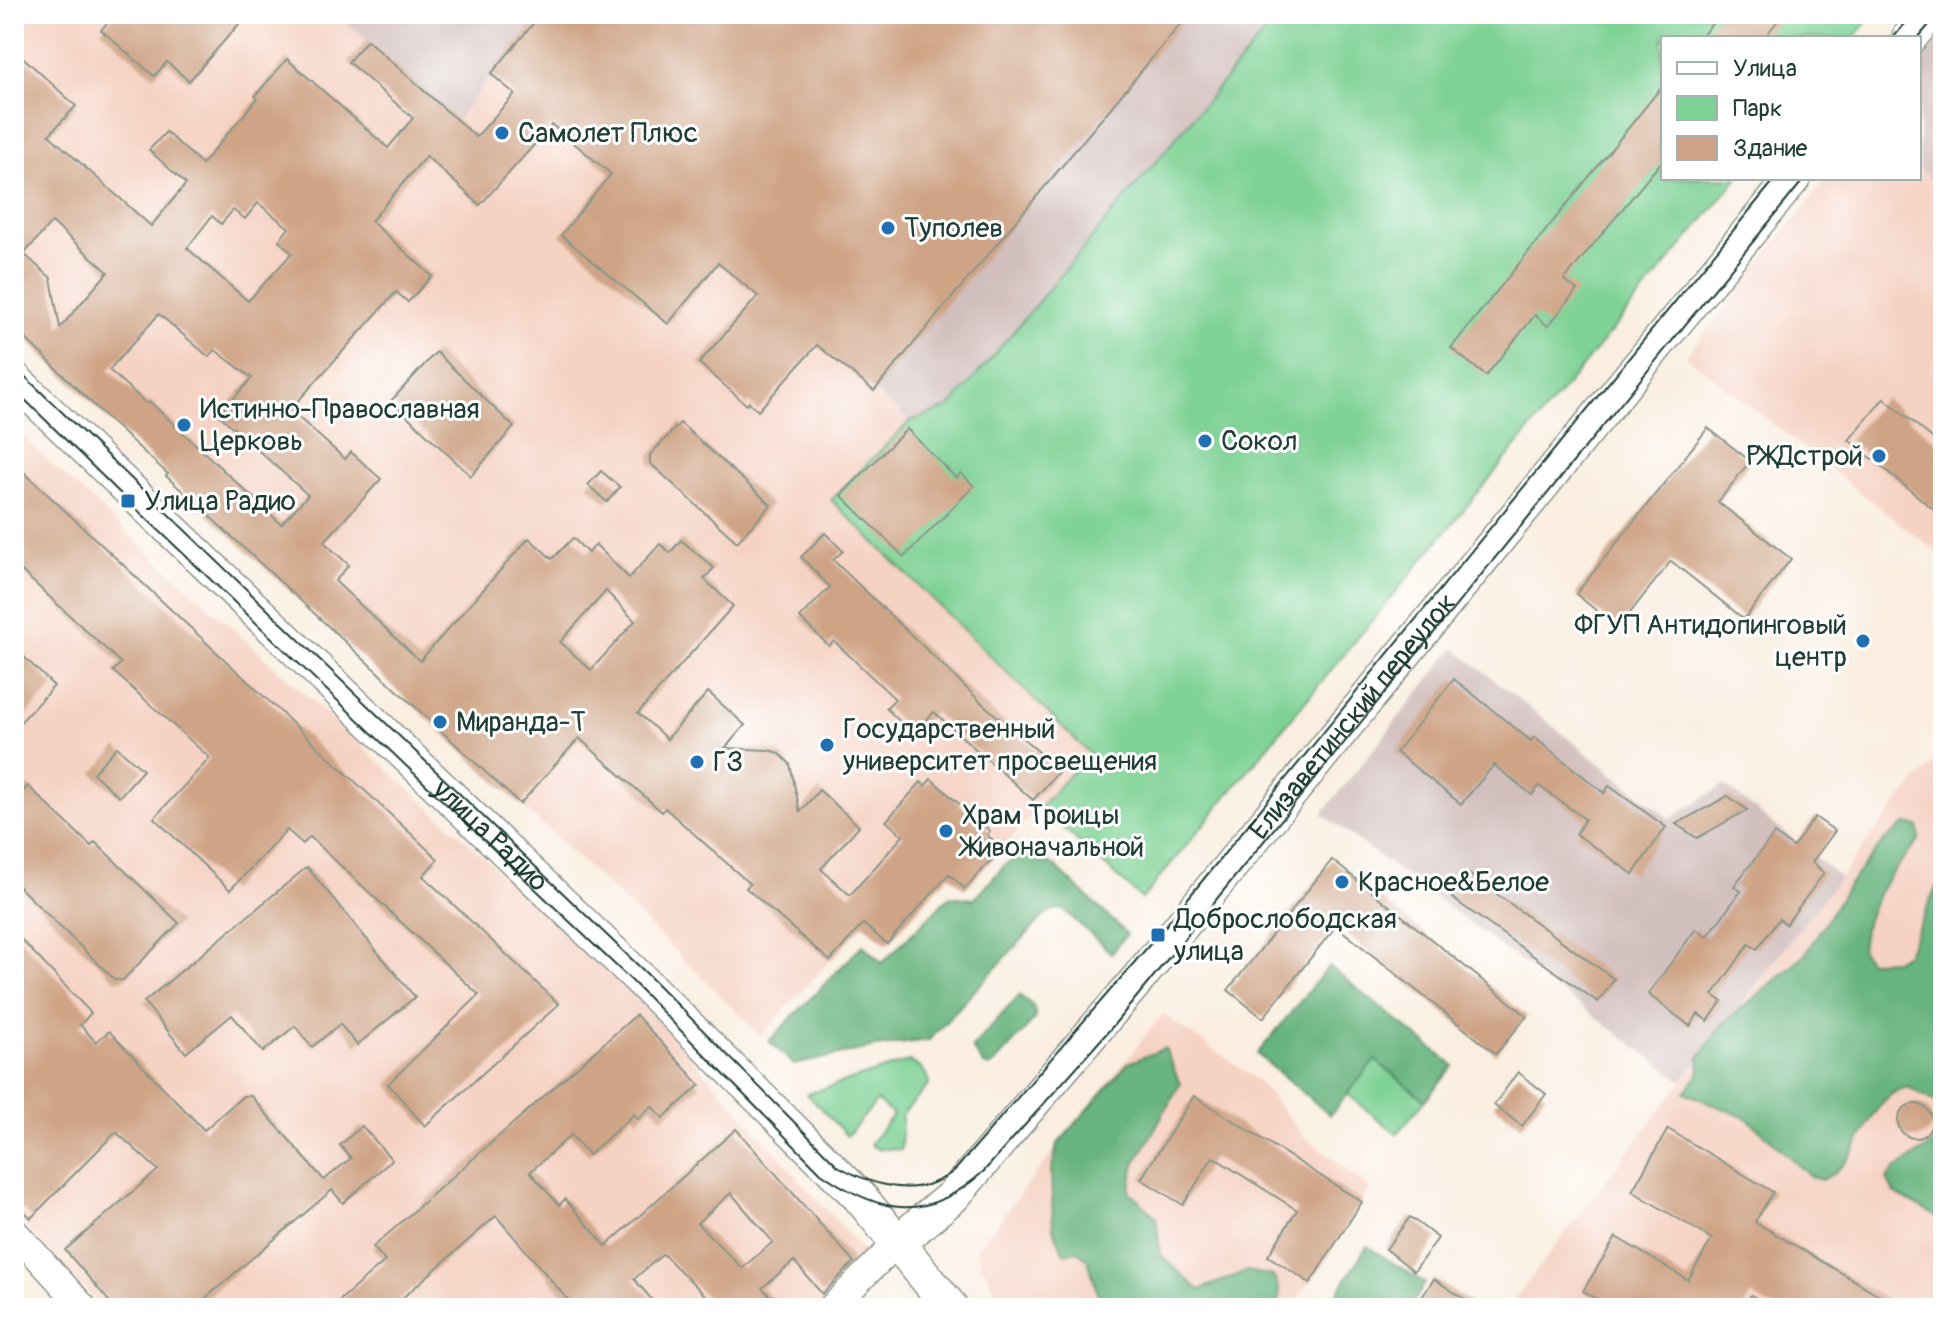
<svg xmlns="http://www.w3.org/2000/svg" width="1957" height="1322" font-family="Pangolin,sans-serif">
<style>
.built{fill:#f5d2c2}
.industrial{fill:#d1bfbd}
.green{fill:#7fd295;stroke:#4f8864;stroke-width:2}
.forest{fill:#67b47e;stroke:#437859;stroke-width:2}
.building{fill:#cfa486;fill-rule:evenodd}
.lines{fill:none;stroke-linecap:round;stroke-linejoin:round}
.minor-casing{stroke:#8c968a;stroke-width:29}
.tertiary-casing{stroke:#8c968a;stroke-width:37}
.minor{stroke:#fff;stroke-width:26}
.tertiary{stroke:#fff;stroke-width:34}
.tram{stroke:#1f3d34;stroke-width:2}
.poi-dot{fill:#1f6fb2;stroke:#fff;stroke-width:3}
.labels{text-anchor:middle;dominant-baseline:central;stroke-width:6;stroke-linejoin:round;paint-order:stroke}
.poi-label{font-size:28px;fill:#1f3d34;stroke:#fff;text-anchor:start}
.street-label{font-size:28px;fill:#1f3d34;stroke:#fff}
</style>
<rect width="100%" height="100%" fill="#fff"/>
<filter id="ink" filterUnits="userSpaceOnUse"><feTurbulence type="fractalNoise" baseFrequency=".0125" numOctaves="2"/><feDisplacementMap in="SourceGraphic" scale="16" xChannelSelector="R" yChannelSelector="G"/><feConvolveMatrix kernelMatrix="1 2 1 2 8 2 1 2 1" color-interpolation-filters="sRGB"/></filter>
<filter id="wash" filterUnits="userSpaceOnUse"><feTurbulence type="fractalNoise" baseFrequency=".006" numOctaves="4" result="noise"/><feDisplacementMap in="SourceGraphic" scale="32" xChannelSelector="R" yChannelSelector="G"/><feGaussianBlur stdDeviation="1.8" result="paint"/><feColorMatrix in="noise" values="0 0 0 0 0 0 0 0 0 0 0 0 0 0 0 0 0 1.4 0 .05"/><feComposite in="paint" operator="in"/></filter>
<g filter="url(#wash)">
<rect width="100%" height="100%" fill="#f9eee0"/>
<g class="built">
<path d="M14,14H338L457,120L491,74L910,421L831,500L1089,753L965,889L949,875L887,944L863,924L761,1036L623,900L166,476L159,466L14,327Z"/>
<path d="M1919,167L1943,195V557L1686,356L1827,178H1919Z"/>
<path d="M14,430L637,996L879,1269L836,1308H102L14,1214Z"/>
<path d="M1943,752V1308H1524L1513,1301L1896,805Z"/>
<path d="M1163,1014L1258,1081L1303,1135L1370,1188L1292,1308H1009L997,1294L975,1251Z"/>
</g>
<g class="industrial">
<path d="M338,14H1280L950,407L910,421L492,74L457,120Z"/>
<path d="M1943,32V195L1919,167V63Z"/>
<path d="M1454,648L1670,819L1724,785L1840,877L1682,1081L1322,814Z"/>
</g>
<g class="green">
<path d="M1280,14H1873L1854,38H1663V178H1738L1142,899L1040,807L1089,753L831,500L910,421L950,407Z"/>
<path d="M1375,1059L1425,1100L1397,1134L1347,1094Z"/>
<path d="M909,1061C920,1067 928,1072 929,1085L902,1115L901,1150L875,1148L870,1144L893,1115L877,1101L847,1136L807,1094Z"/>
</g>
<g class="forest">
<path d="M1905,824L1918,826L1920,839C1889,877 1866,899 1861,950L1869,961L1894,960L1907,953L1943,872V1107L1908,1087C1865,1095 1865,1164 1821,1180L1809,1175L1748,1119L1685,1092L1700,1072L1699,1058L1723,1024L1804,956L1849,884L1884,841Z"/>
<path d="M1027,848L1057,868L1127,934L1111,953L1063,909L1053,910L1043,917L929,1040L875,1047L794,1065L769,1041L863,945L882,963L950,896L974,899L1005,865Z"/>
<path d="M1329,966L1454,1066L1425,1100L1375,1060L1330,1115L1257,1054Z"/>
<path d="M1019,995L1033,1006L1036,1018L994,1064L989,1067L984,1065L972,1048Z"/>
<path d="M1165,1048L1180,1084L1135,1164L1129,1191L1156,1217L1160,1254L1199,1290L1247,1271L1273,1276C1280,1288 1283,1296 1274,1308H1102L1088,1260L1078,1251L1064,1253L1053,1228L1051,1172L1057,1145L1128,1063Z"/>
<path d="M1943,1138V1274L1936,1260L1941,1219L1894,1193L1887,1179L1895,1169Z"/>
<path d="M1367,1246L1425,1283L1410,1308H1336L1330,1304Z"/>
</g>
<g id="blocks">
<g class="building">
<path d="M115,14H227L239,24L189,81L167,62L154,76L101,30Z"/>
<path d="M541,14H1189L874,391L817,345L758,411L749,402L747,405L699,363L758,296L718,263L668,324L561,235L611,174L552,125L480,205L426,156L371,221L432,276L408,302L396,292L290,410L345,459L351,452L381,479L324,542L349,565L335,581L420,661L529,538L552,559L573,538L588,553L596,545L629,578L660,544L670,553L681,540L714,568L704,579L733,606L638,713L667,739L708,692L745,725L725,748L769,750L779,753L790,764L800,812L819,790L859,826L821,869L850,895L903,836L886,821L921,782L925,786L931,779L990,831L987,835L1002,848L965,889L949,874L887,944L863,924L830,961L746,888L750,884L665,808L662,812L579,738L520,804L166,476L168,474L111,422L14,327V49L76,106L49,135L151,226L186,184L149,150L166,132L202,164L258,98L255,96L287,59L388,148L413,118L348,62L367,40L476,137L515,94L491,74ZM258,203L289,228L279,241L292,253L248,301L187,248L212,216L221,224L233,210L245,219ZM52,222L108,272L60,328L51,278L24,254ZM159,314L209,357L215,350L252,378L219,415L308,495L281,524L150,402L147,404L109,370ZM606,591L635,621L591,670L560,642Z"/>
<path d="M1720,14H1783L1764,38H1700Z"/>
<path d="M1663,85V160L1564,280L1577,290L1548,326L1535,315L1486,376L1451,348Z"/>
<path d="M436,352L514,427L471,476L391,401Z"/>
<path d="M1884,398L1943,447V517L1849,440Z"/>
<path d="M680,423L771,505L737,542L650,463V455Z"/>
<path d="M1708,428L1750,461L1718,502L1791,559L1744,619L1671,561L1618,628L1576,594Z"/>
<path d="M907,429L956,478L961,473L974,486L904,557L841,495Z"/>
<path d="M14,463L438,859L423,876L559,1004L425,1126L388,1084L479,995L310,837L303,844L287,830L230,890L154,818L210,758L113,671L121,663L14,564Z"/>
<path d="M601,471L620,487L607,502L588,485Z"/>
<path d="M825,533L843,551L833,560L984,705L1060,770L1033,800L934,712L913,734L886,708L895,699L834,641L829,646L800,618L830,587L801,557Z"/>
<path d="M14,647L54,686L14,729Z"/>
<path d="M1454,679L1531,741L1534,737L1604,793L1609,786L1666,827L1633,874L1576,834L1585,819L1539,786L1532,795L1494,765L1461,804L1396,752Z"/>
<path d="M117,747L143,770L119,797L93,773Z"/>
<path d="M28,786L91,846L95,842L179,923L123,980H115L14,882V801Z"/>
<path d="M1728,796L1747,810L1697,838L1676,824Z"/>
<path d="M1815,817L1835,831L1812,862L1824,873L1786,924L1779,919L1757,949L1749,944L1713,995L1722,1001L1708,1021L1698,1014L1690,1026L1648,994L1696,929L1707,937L1741,891L1734,886L1774,834L1793,847Z"/>
<path d="M1332,860L1527,1016L1496,1054L1336,926L1263,1018L1228,990Z"/>
<path d="M307,867L415,997L357,1045L340,1024L312,1047L295,1026L263,1052L232,1015L186,1053L144,1002Z"/>
<path d="M1469,874L1614,979L1598,1002L1452,898Z"/>
<path d="M14,932L91,1013L80,1025L96,1042L109,1031L204,1130L243,1096H251L324,1180L351,1158L340,1145L362,1126L392,1160L343,1203L332,1190L194,1308H115L65,1250L158,1170L116,1132L31,1218L14,1201Z"/>
<path d="M636,1015L700,1085L663,1118L652,1106L638,1119L634,1114L589,1155L571,1135L530,1172L559,1205L565,1199L606,1246L736,1129L854,1262L822,1294L794,1261L762,1288L782,1308H718L663,1254L634,1279L659,1308H575L496,1216L391,1308H331L385,1261L373,1247ZM731,1193L773,1242L742,1268L697,1223Z"/>
<path d="M1518,1072L1546,1094L1522,1126L1494,1105Z"/>
<path d="M1194,1096L1362,1202L1310,1283L1268,1256L1297,1210L1213,1157L1183,1205L1141,1179Z"/>
<circle cx="1915" cy="1121" r="17"/>
<path d="M1668,1129L1773,1192L1755,1222L1901,1308H1773L1751,1295L1743,1308H1611L1583,1291L1616,1237L1688,1280L1712,1239L1632,1191Z"/>
<path d="M1410,1217L1438,1238L1414,1271L1386,1249Z"/>
<path d="M1434,1279L1478,1308H1415Z"/>
</g>
</g>
</g>
<g filter="url(#ink)">
<use href="#blocks" fill-opacity="0" stroke="#8c968a" stroke-width="2"/>
<g class="lines">
<g class="minor-casing">
<g id="minor">
<path d="M14,1231L84,1308"/>
<path d="M831,1308L898,1242"/>
</g>
</g>
<g class="tertiary-casing">
<g id="tertiary">
<path d="M1909,38L1929,14"/>
<path id="s1" d="M14,379L637,976L859,1196L951,1308"/>
<path id="s2" d="M898,1242L953,1196L1138,979L1793,178"/>
</g>
</g>
<use href="#minor" class="minor"/>
<use href="#tertiary" class="tertiary"/>
<g class="tram">
<path d="M1893,38L1913,14"/>
<path d="M1918,38L1938,14"/>
<path d="M14,366L643,970L838,1166C875,1187 921,1200 956,1169L1158,935L1776,178"/>
<path d="M14,389L128,501L631,980L821,1173C881,1215 927,1223 984,1171L1113,1026L1805,178"/>
</g>
</g>
</g>
<g class="poi-dot">
<circle cx="502" cy="133" r="8"/>
<circle cx="888" cy="228" r="8"/>
<circle cx="184" cy="425" r="8"/>
<circle cx="1205" cy="441" r="8"/>
<circle cx="1879" cy="456" r="8"/>
<rect x="120" y="493" width="16" height="16" rx="4"/>
<circle cx="1863" cy="641" r="8"/>
<circle cx="440" cy="722" r="8"/>
<circle cx="827" cy="745" r="8"/>
<circle cx="697" cy="762" r="8"/>
<circle cx="946" cy="831" r="8"/>
<circle cx="1342" cy="882" r="8"/>
<rect x="1150" y="927" width="16" height="16" rx="4"/>
</g>
<g class="labels">
<g class="poi-label">
<text x="518" y="133">Самолет Плюс</text>
<text x="904" y="228">Туполев</text>
<text x="200" y="409">Истинно-Православная<tspan x="200" dy="32">Церковь</tspan></text>
<text x="1221" y="441">Сокол</text>
<text x="1863" y="456" text-anchor="end">РЖДстрой</text>
<text x="144" y="501">Улица Радио</text>
<text x="1847" y="625" text-anchor="end">ФГУП Антидопинговый<tspan x="1847" dy="32">центр</tspan></text>
<text x="456" y="722">Миранда-Т</text>
<text x="843" y="729">Государственный<tspan x="843" dy="32">университет просвещения</tspan></text>
<text x="713" y="762">ГЗ</text>
<text x="962" y="815">Храм Троицы<tspan x="962" dy="32">Живоначальной</tspan></text>
<text x="1358" y="882">Красное&amp;Белое</text>
<text x="1174" y="919">Доброслободская<tspan x="1174" dy="32">улица</tspan></text>
</g>
<g class="street-label">
<text stroke="none"><textPath href="#s2" startOffset="696">Елизаветинский переулок</textPath></text>
<text stroke="none"><textPath href="#s1" startOffset="660">улица Радио</textPath></text>
</g>
</g>
<rect width="1957" height="1322" fill="none" stroke="#fff" stroke-width="48"/>
<rect x="1661" y="36" width="260" height="144" fill="#ffffff" stroke="#a5b1ae" stroke-width="2"/>
<rect x="1677" y="62" width="40" height="12" fill="#ffffff" stroke="#a5b1ae" stroke-width="2"/>
<text x="1733" y="76" font-size="24" fill="#1f3d34">Улица</text>
<rect x="1677" y="96" width="40" height="24" fill="#7fd295" stroke="#a5b1ae" stroke-width="2"/>
<text x="1733" y="116" font-size="24" fill="#1f3d34">Парк</text>
<rect x="1677" y="136" width="40" height="24" fill="#cfa486" stroke="#a5b1ae" stroke-width="2"/>
<text x="1733" y="156" font-size="24" fill="#1f3d34">Здание</text>
</svg>
